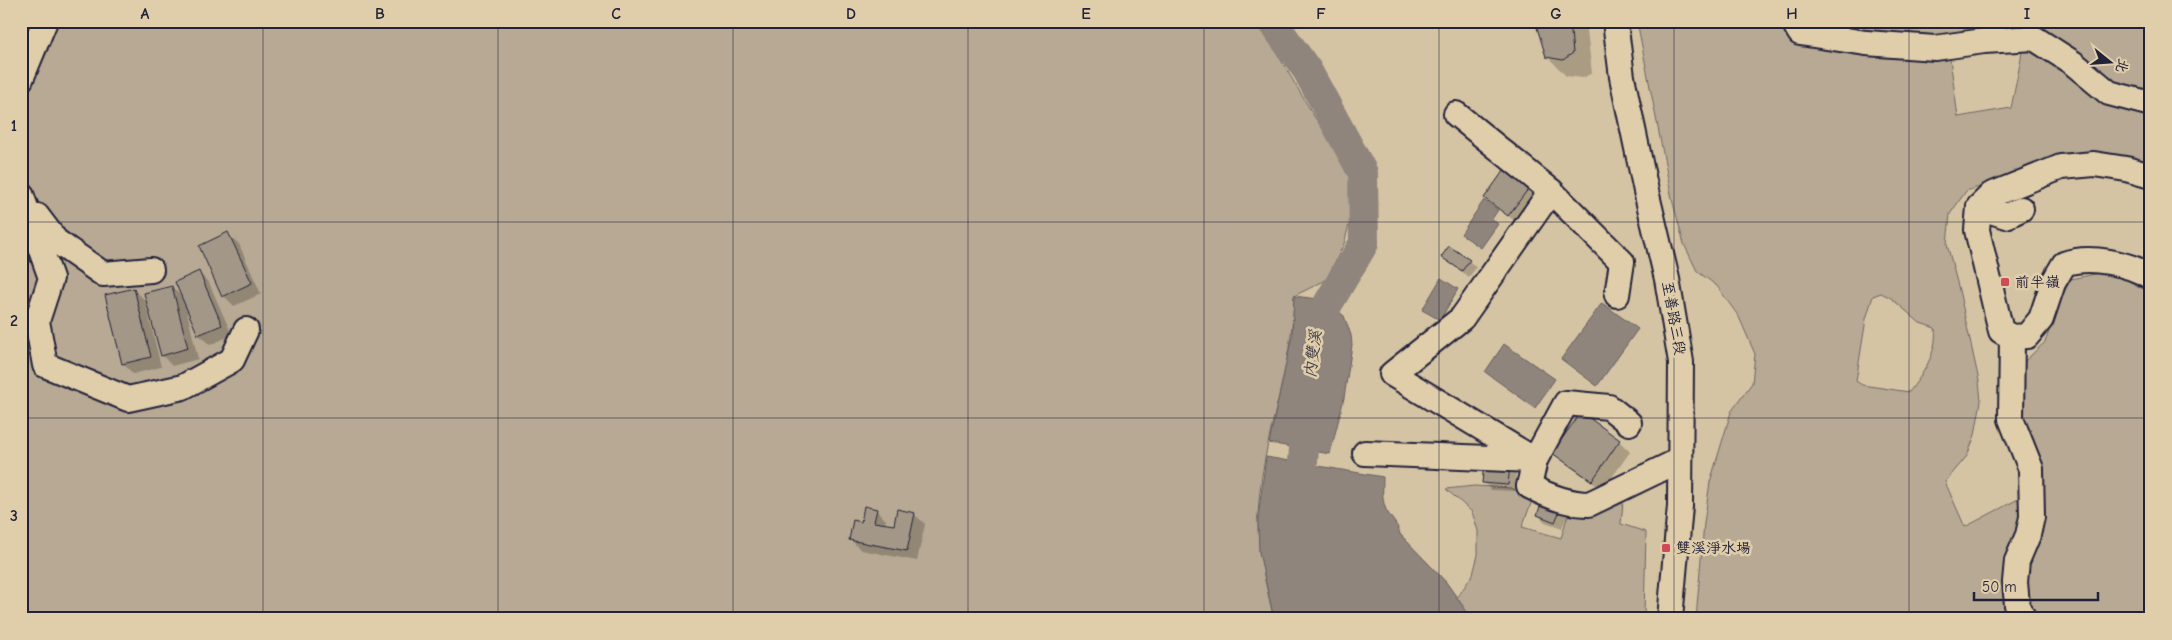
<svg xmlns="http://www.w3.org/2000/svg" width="2172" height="640" font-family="'Comic Neue','LXGW WenKai TC',sans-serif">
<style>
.green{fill:#b7a993;stroke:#6c6667;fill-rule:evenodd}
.water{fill:#90857b;stroke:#645d61}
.shadow{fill:#0003}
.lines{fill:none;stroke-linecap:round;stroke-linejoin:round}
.river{stroke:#90857b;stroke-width:30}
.building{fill:#a39787;stroke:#22223b}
.minor-casing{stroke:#22223b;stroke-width:28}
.minor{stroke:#e0ceab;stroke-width:24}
.grid{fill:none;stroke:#22223b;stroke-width:1;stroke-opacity:0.55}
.poi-dot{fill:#d1495b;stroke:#e0ceab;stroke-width:2}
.labels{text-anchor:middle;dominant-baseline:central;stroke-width:5;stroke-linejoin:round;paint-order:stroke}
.poi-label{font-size:15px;fill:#22223b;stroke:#e0ceab;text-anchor:start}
.street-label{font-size:15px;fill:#22223b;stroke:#e0ceab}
.water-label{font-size:16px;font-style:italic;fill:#43404e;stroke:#e0ceab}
.neatline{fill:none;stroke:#22223b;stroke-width:2}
.grid-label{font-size:16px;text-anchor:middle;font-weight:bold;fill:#22223b}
</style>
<rect width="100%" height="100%" fill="#d5c4a4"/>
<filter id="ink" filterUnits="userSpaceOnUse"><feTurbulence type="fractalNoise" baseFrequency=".02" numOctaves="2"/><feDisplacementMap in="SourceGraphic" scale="10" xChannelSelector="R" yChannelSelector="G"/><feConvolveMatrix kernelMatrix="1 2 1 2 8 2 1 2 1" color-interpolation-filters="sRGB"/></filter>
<g filter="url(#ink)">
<g class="green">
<path d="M58,21H1258L1314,116L1347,165L1354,206L1344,244L1326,280L1294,296C1293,372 1260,442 1258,518C1257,552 1266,585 1274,619H21V131L24,98L48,50Z"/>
<path d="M1637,21H2151V166L1996,182L1966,191L1950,214L1947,244L1959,290L1979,381L1981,401L1975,435L1967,456L1945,482L1965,527L2022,497L2017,619H1696L1704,523L1710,482L1731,412L1752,383L1755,354L1739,317L1717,286L1697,271L1684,244L1672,199ZM2023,32L2021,59L2011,108L1958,117L1948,44ZM1881,293L1891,298L1920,323L1935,328C1938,352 1923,374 1909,392L1862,385L1856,381L1866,319L1873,296Z"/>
<path d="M2104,272L2123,278L2151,293V619H2031L2021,563L2022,422L2025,361L2045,342L2064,292L2071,279Z"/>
<path d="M1474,486L1511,488L1533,498L1522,527L1561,538L1569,511L1624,492L1621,524L1646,532L1644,619H1472L1457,598L1473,574L1478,555V531L1472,512L1446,489Z"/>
</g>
<g class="water">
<path d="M1484,200L1498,210L1492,219L1498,224L1481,248L1461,234Z"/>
<path d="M1441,278L1458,289L1440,320L1422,310Z"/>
<path d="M1294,296L1318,299L1337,310L1344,316L1351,335L1352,345L1344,398L1330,454L1269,443L1292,336Z"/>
<path d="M1602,303L1638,329L1597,386L1561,359Z"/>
<path d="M1504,344L1555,379L1535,408L1485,372Z"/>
<path d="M1266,457L1383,477C1383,489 1381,503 1388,513C1393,521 1398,525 1400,534L1446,582L1472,619H1274L1259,552L1258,517Z"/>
</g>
<g class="shadow">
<path d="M1536,21H1586L1592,73L1583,78L1566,76L1547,56Z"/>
<path d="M1528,189L1535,196L1516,222L1485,198Z"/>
<path d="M228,234L239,244L261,294L234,306L224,296Z"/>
<path d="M1442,257L1469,261L1476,268L1469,277Z"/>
<path d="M199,273L209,283L232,335L210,345L199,335L177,282Z"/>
<path d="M172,287L184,299L198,359L172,366L162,355Z"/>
<path d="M134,290L145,300L161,367L133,374L123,363Z"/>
<path d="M1581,414L1619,441L1630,452L1603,490L1565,463L1554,453Z"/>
<path d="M1509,466L1516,473L1515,491L1491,490L1484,483Z"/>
<path d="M1560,509L1567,516L1562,528L1545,522L1538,515Z"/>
<path d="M876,510L886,520L885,525L895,527L914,514L925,524L917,561L861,550L850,539L862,524Z"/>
</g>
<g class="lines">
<g class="river">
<path d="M1272,21L1307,70L1363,173L1364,243L1313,329L1312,341"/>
<path d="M1302,505L1300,501L1307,409"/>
</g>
</g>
<g class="building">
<path d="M1535,21H1570L1573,53L1563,60L1546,57Z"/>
<path d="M1504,170L1529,188L1508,216L1484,198Z"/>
<path d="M228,232L252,283L222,297L199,246Z"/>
<path d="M1449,246L1470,260L1462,271L1441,257Z"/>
<path d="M199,271L222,325L198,335L175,282Z"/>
<path d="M172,286L188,348L161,356L144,293Z"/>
<path d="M134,288L151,357L122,364L105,295Z"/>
<path d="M1581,412L1620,440L1592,481L1552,453Z"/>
<path d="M1484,463L1510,465L1508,485L1482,483Z"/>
<path d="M1542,501L1561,508L1555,522L1537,515Z"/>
<path d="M864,506L877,509L874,522L894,525L897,509L915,513L907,551L849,540L853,520L861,522Z"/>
</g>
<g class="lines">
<g class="minor-casing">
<g id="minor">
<path d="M1615,21L1622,77L1646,191L1667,279L1681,362L1680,506L1670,619"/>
<path d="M1793,21L1800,33L1866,43L1935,48L1984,41L2034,38L2073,63L2109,93L2151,104"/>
<path d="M21,79L45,21"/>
<path d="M1456,114L1551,191"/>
<path d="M2151,176L2126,169L2094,164L2061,167L1991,195L1979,207L1977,230L2001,331L2012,337L2027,336L2041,319L2053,283L2064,264C2089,255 2129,263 2151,277"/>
<path d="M21,194L51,278L37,321L45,365L128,399L183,387L232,360L246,330"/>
<path d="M1979,207L2006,216L2021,209"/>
<path d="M37,216L56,241L103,274L151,270"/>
<path d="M1617,295L1622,262L1551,191L1462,318L1392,374L1535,460L1566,403L1609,407L1629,423"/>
<path d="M2012,337L2011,419L2031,469L2032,517L2028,535L2017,561L2015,582L2017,605L2024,619"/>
<path d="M1365,453L1535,460L1529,486C1548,496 1568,504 1589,504L1680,460"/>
</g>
</g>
<use href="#minor" class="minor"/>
</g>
</g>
<path class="grid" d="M263,21V619M498,21V619M733,21V619M968,21V619M1204,21V619M1439,21V619M1674,21V619M1909,21V619M21,222H2151M21,418H2151"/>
<g class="poi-dot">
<rect x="2000" y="277" width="10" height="10" rx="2.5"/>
<rect x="1661" y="543" width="10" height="10" rx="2.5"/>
</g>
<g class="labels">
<g class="poi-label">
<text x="2015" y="282">前半嶺</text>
<text x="1676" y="548">雙溪淨水場</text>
</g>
<g class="street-label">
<text transform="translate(1674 318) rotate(80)">至善路三段</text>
</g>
<g class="water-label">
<text transform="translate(1313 354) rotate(-83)">內雙溪</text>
</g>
</g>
<rect width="2172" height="640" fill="none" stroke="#e0ceab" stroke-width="55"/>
<g transform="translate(2110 62) rotate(107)" stroke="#e0ceab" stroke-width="4" paint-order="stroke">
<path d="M0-4L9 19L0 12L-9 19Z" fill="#22223b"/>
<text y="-8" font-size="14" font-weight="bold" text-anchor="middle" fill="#22223b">北</text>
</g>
<path d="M1974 592v8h124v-8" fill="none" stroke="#22223b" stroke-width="2.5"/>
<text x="1982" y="592" font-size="15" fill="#22223b" stroke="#e0ceab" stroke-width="4" paint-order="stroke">50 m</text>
<rect x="28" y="28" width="2116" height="584" class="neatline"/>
<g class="grid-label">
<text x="145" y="19">A</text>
<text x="380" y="19">B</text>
<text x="616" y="19">C</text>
<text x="851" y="19">D</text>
<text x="1086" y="19">E</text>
<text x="1321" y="19">F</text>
<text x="1556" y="19">G</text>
<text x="1792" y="19">H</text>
<text x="2027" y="19">I</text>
<text x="14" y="131">1</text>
<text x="14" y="326">2</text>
<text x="14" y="521">3</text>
</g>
</svg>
